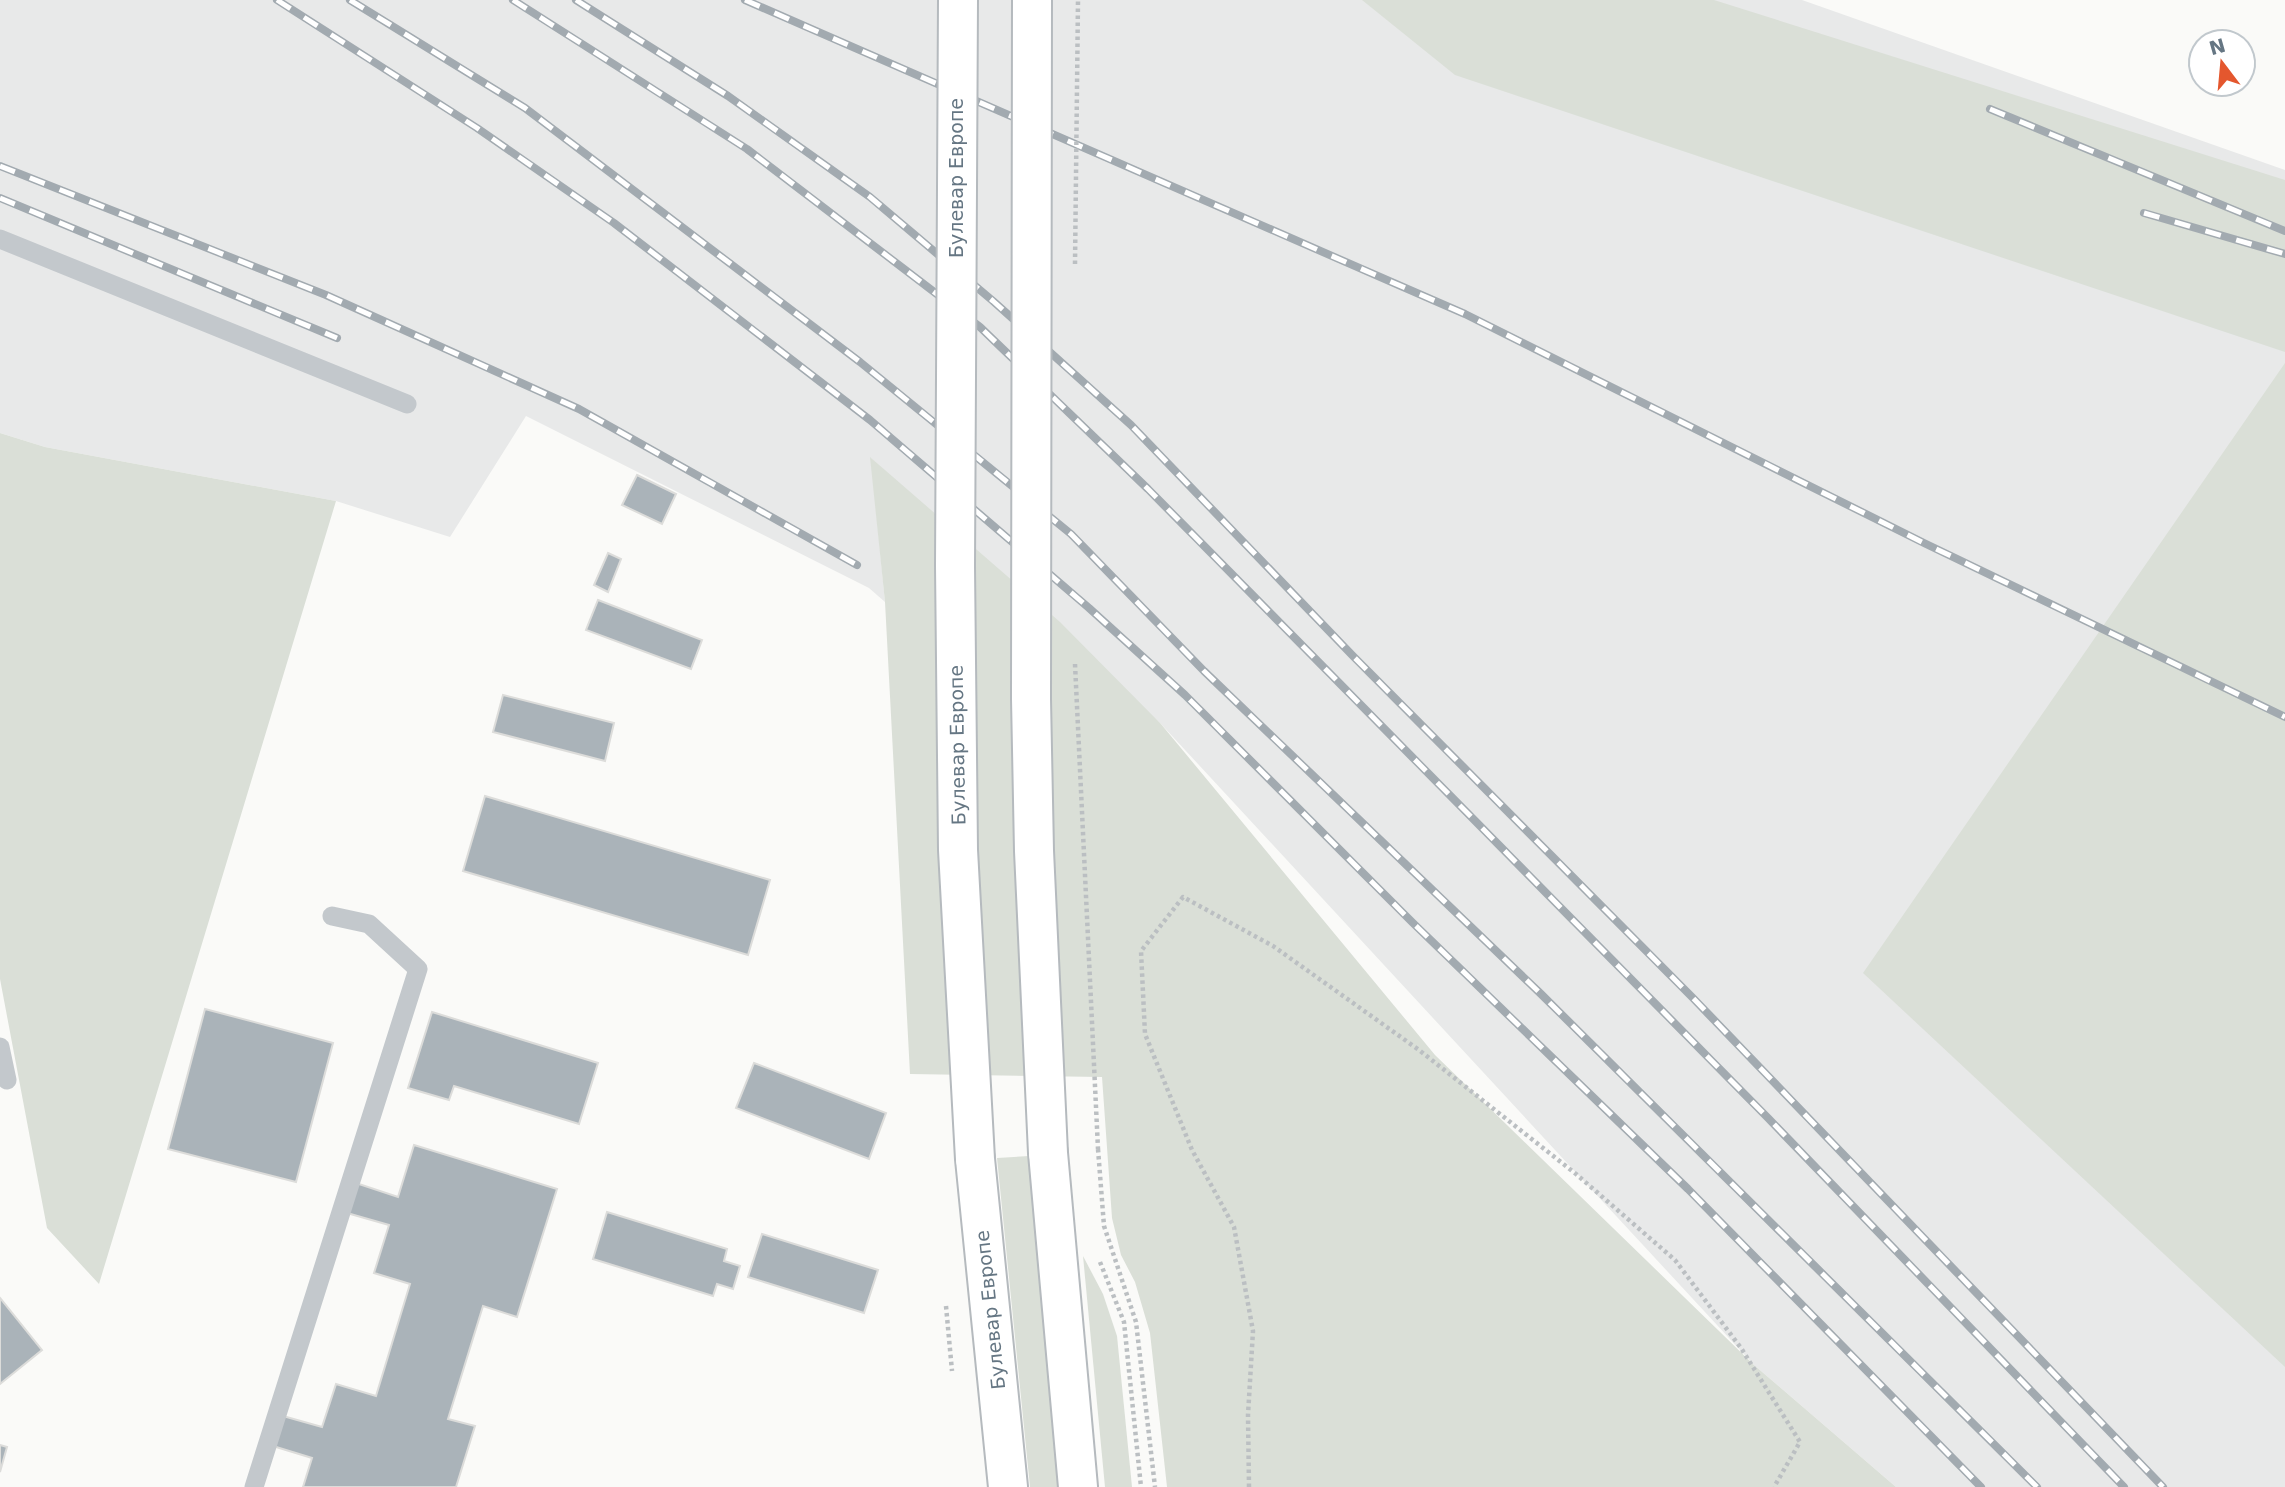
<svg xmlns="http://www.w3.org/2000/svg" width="2285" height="1487" font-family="'DejaVu Sans',sans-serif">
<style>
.built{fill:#e8e9e9}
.green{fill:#dadfd7}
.building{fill:#aab3b9;stroke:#dcdcda;stroke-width:2}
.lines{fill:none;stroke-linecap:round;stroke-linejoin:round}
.primary-casing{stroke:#b5babe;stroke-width:42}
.path{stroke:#bbbfc2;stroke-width:4.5;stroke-dasharray:3.5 3.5;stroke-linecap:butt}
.lane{stroke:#c3c8cc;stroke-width:19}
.primary{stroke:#fff;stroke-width:38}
.rail-casing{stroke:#a2aab0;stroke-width:8}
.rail{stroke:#fff;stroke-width:5;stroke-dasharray:16;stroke-linecap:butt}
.primary-bridge-casing{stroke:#b5babe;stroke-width:42;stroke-linecap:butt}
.path-bridge{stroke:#bbbfc2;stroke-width:4.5;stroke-dasharray:3.5 3.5;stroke-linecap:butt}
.primary-bridge{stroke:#fff;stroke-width:38}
.labels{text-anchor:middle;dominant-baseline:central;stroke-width:7;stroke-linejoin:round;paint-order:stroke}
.street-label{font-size:19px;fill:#657683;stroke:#fff}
</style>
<rect width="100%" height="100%" fill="#fafaf8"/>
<path class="built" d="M0,0H1802L2285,170V1487H1896L1754,1365L1161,724L871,458L885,602L869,588L526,416L450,537L336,501L45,447L0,433Z"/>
<g class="green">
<path d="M1362,0H1714L2285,180V352L1455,75Z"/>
<path d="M2285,363V1367L1863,973Z"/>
<path d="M0,433L45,447L336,501L99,1284L47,1228L0,979Z"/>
<path d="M870,457L1060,622L1161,724L1435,1055L1754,1365L1896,1487H1167L1150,1333L1135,1282L1121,1255L1112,1218L1102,1077L910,1074L885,602Z"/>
<path d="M1029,1156L1060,1487H1030L997,1158Z"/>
<path d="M1083,1256L1103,1294L1117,1336L1132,1487H1105Z"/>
</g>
<g class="building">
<path d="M637,475L676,494L662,524L622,505Z"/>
<path d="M608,553L621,559L608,592L594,585Z"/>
<path d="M598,600L702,640L691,669L586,630Z"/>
<path d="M503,695L614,723L605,761L493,732Z"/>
<path d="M485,796L770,880L748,955L463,871Z"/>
<path d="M205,1009L333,1043L296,1182L168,1149Z"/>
<path d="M432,1012L598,1063L579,1124L454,1086L449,1100L408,1088Z"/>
<path d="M754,1063L886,1113L869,1159L736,1108Z"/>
<path d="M414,1145L557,1189L517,1317L483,1306L448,1419L475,1426L456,1487H303L312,1458L273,1446L283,1416L322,1427L336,1384L376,1396L410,1284L374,1273L389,1225L347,1213L356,1183L398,1197Z"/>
<path d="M607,1212L727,1249L724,1261L740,1266L733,1289L717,1284L713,1296L593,1259Z"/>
<path d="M762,1234L878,1270L864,1313L748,1277Z"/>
<path d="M0,1298L42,1350L0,1384Z"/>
<path d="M0,1445L7,1447L0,1472Z"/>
</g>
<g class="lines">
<g class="primary-casing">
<g id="primary">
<path d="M1048,1153L1078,1487"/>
<path d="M975,1159L1008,1487"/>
</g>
</g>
<g class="path">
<path d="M1098,1149L1104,1226L1136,1322L1155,1487"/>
<path d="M1100,1262L1124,1322L1141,1487"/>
<path d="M946,1306L952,1371"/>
<path d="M1249,1487L1248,1415L1253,1331L1234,1227L1192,1150L1145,1034L1141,951L1183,897L1273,946L1419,1050L1576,1174L1675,1260L1741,1348L1800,1442L1774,1487"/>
</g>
<g class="lane">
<path d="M0,239L407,404"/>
<path d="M0,1047L7,1080"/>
<path d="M254,1487L418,969L369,924L332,916"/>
</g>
<use href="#primary" class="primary"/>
<g class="rail-casing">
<g id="rail">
<path d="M277,0L477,128L614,223L870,420L1089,608L1185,695L1413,923L1688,1189L1981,1487"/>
<path d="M350,0L525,108L860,362L1071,534L1204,671L1541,994L2037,1487"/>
<path d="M513,0L747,149L980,327L1148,489L1768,1118L2124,1487"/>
<path d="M576,0L728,96L870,197L993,301L1131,425L1353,656L1692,997L2163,1487"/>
<path d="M745,0L1465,314L1924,543L2285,717"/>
<path d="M1990,109L2285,231"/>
<path d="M0,166L326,295L579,409L857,565"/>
<path d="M0,198L337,338"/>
<path d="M2144,213L2285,254"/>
</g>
</g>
<use href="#rail" class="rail"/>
<g class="primary-bridge-casing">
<g id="primary-bridge">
<path d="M958,0L955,566L958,850L975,1159"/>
<path d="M1032,0L1031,699L1034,851L1048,1153"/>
</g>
</g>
<g class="path-bridge">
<path d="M1075,264L1078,0"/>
<path d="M1075,664L1098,1149"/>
</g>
<use href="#primary-bridge" class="primary-bridge"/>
</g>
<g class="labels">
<g class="street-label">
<text transform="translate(956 178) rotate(-90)">Булевар Европе</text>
<text transform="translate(957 745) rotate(-91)">Булевар Европе</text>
<text transform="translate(990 1310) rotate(-96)">Булевар Европе</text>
</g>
</g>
<g transform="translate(2222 63) rotate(344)"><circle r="33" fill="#ffffff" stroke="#c1c8cd" stroke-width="2"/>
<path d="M0-5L12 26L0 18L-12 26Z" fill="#e4572e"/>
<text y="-10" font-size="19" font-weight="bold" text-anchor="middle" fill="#657683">N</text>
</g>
</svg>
